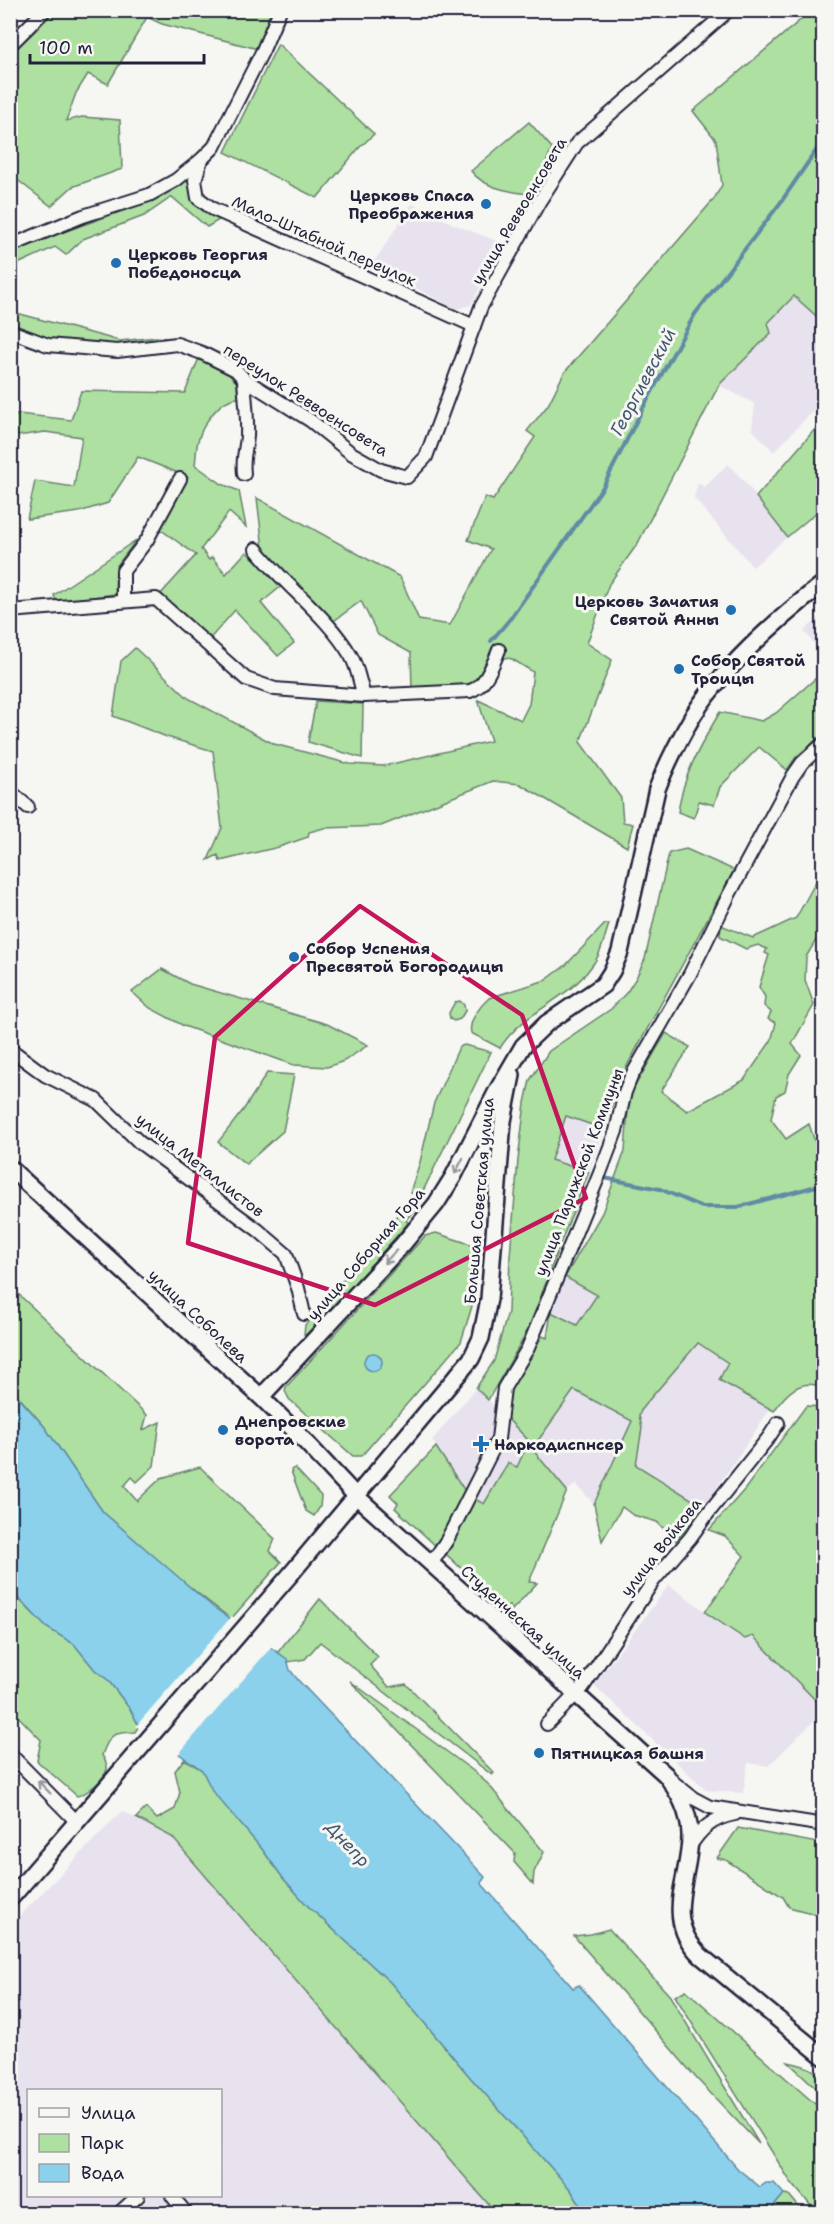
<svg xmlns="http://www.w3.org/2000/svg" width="834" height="2224" font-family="'Shantell Sans',sans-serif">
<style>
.built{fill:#e7e2ee;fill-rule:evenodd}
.green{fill:#aee0a1;stroke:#68816e;stroke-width:1.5}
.water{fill:#8bd1ec;stroke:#618ba5;stroke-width:1.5}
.pier{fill:#f6f6f2}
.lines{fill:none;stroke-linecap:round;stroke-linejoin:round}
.stream{stroke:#618ba5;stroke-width:4}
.minor-casing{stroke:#22223b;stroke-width:16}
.major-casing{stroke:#22223b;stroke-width:20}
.minor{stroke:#f6f6f2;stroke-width:12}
.major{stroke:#f6f6f2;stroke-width:15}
.oneway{stroke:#9797a0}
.marked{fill:none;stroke:#c2185b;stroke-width:4.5;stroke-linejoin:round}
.poi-dot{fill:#1f6fb2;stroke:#f6f6f2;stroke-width:2}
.labels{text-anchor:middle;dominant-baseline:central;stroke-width:6;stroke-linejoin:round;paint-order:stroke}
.poi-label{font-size:16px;font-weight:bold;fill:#22223b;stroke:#f6f6f2;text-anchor:start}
.street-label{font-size:16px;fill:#22223b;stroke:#f6f6f2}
.water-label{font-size:18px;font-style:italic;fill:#425770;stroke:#f6f6f2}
</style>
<rect width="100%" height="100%" fill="#f6f6f2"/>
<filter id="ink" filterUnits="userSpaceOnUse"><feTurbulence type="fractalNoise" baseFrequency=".0167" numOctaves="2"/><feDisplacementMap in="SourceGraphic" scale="12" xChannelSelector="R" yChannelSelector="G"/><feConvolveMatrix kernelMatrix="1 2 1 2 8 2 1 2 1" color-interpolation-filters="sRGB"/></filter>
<g filter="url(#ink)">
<g class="built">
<path d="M412,204L455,225L505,244L497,253L471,305L456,309L372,265Z"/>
<path d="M795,296L823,322V400L774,452L752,429L755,404L719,385L771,334L768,323Z"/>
<path d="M728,464L745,482L787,537L753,567L694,498L698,483L705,487Z"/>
<path d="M823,614V655L804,631Z"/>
<path d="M566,1116L604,1129L589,1172L551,1160Z"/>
<path d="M565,1277L597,1295L577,1325L551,1312Z"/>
<path d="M698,1343L729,1363L720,1380L770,1409L704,1507L636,1465L642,1428L639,1415L643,1407Z"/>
<path d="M476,1388L529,1441L517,1468L508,1464L484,1504L465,1491L432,1440Z"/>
<path d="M574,1390L632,1421L594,1504L576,1484L567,1491L532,1449Z"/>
<path d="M669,1585L744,1639L753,1636L823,1708V1712L768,1766L748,1763L743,1793L706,1790L594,1685Z"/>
<path d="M122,1811L172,1837L496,2213L11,2214V1925ZM28,2090H220V2196H28Z"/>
</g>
<g class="green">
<path d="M52,11H271L258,49L162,24L147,17L108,84L88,74L76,93L66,121L82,117L120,120L122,169L72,187L51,206L11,175V116L17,111C7,92 11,86 18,67L11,62V54L38,28Z"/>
<path d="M818,11H823V322L794,296L768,323L771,333L719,385L638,543L609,584L587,643L612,660L580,742L621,798L623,822L633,824L627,847L520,784L493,781L381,826L324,828L309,832L308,837L279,847L220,861L218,855L208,860L222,828L213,751L167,737L113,716L121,661L135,648L188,698L274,744L350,764L383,766L491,741L478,700L521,720L529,704L533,672L512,659L502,657L494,646L473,687L412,690L411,653L378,635L361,601L331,623L319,608L263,548L257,498L400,577L419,620L450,625L491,549L468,540L485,497L493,500L535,437L527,431L548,405L564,373L714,199L722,185L716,140L693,111L804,17Z"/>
<path d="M278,44L374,134L359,148L317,198L225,152Z"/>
<path d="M529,122L552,148L533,195C512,191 486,190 471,171Z"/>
<path d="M191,173C187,199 199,206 219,220L207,227L172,197L144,216L83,239L66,255L55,247L11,267L10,251L150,201Z"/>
<path d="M10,308L13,312L120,341L156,337L176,339L118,347L50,341L11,326Z"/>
<path d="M199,358L226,371L237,383L238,398C220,398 202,425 198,441C196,449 196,458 195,465L222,484L239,491L246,527L229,512L201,549L209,560L212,557L226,574L246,552L284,584L261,603L294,643L278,656L235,610L207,642L159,596L196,555L160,529L188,477L138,457L108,503L79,512L27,519L35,481L74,487L82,437L45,432L11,437V419L18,414L71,420L81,391L185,393Z"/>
<path d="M823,420V507L787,537L756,497Z"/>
<path d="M136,540L116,567L115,594L56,602L54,595Z"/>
<path d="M823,672V734L796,757L787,770L759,747L720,787L714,805L699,801L694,818L678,812C683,775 701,744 720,712L762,721L776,713Z"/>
<path d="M316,701L363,704L362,758L308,742Z"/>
<path d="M686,849L734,870L622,1075L604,1129L566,1116L551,1160L589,1172L556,1254L530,1327L488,1400L476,1388L494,1361L508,1312L510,1256L518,1160L525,1103L530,1080L549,1051L611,1009L627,992L636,978L645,959L669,853Z"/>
<path d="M823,873V941L822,945L816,940L806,957L805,980L814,1005L792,1044L801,1055L789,1074L785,1091L776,1096L771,1119L786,1139L809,1124L816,1145L822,1143L821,1133H823V1387C800,1378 786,1393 774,1411L719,1380L728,1363L698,1343L643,1407L639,1415L642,1428L636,1465L704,1507L676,1541L657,1522L633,1515L622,1507L602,1541L594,1504L632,1421L574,1390L532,1449L567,1491L529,1582L537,1583L512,1610L509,1605L504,1609L446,1554L473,1498L484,1504L508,1463L517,1467L529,1441L497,1408L542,1336L547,1338L551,1312L577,1325L597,1295L565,1277L602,1213L625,1151L629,1096L666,1033L690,1047L661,1091L687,1111L744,1080L771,1041L776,1023L768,1019L771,1012L764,1006L765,997L759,987L769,955L765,953L767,949L758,945L746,949L720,936L721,925L753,938L796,918L819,876Z"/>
<path d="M605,924H609C604,939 601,955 591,967C567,1001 523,1011 500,1048L471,1033C468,1021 481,1005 489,998L546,980L566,965Z"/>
<path d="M162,969L190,984L327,1024L368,1045L344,1061L327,1067L294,1065L184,1026L150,1008L132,992Z"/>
<path d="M460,1001L464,1005L465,1011L460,1019L454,1021L450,1019L449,1013L455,1002Z"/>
<path d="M464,1045L491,1052L420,1197L411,1193V1189L420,1162L434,1103L456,1054L459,1047Z"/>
<path d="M267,1073L294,1075L283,1131L246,1164L218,1142L244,1109Z"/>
<path d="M410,1200L418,1205L406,1220L408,1223L309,1336L304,1334L305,1325Z"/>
<path d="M436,1233L470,1244L477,1255L472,1306L461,1342L364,1453L361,1456H353L289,1399L285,1391L286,1387L425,1236Z"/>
<path d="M14,1290L147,1415L143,1430L160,1422L154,1466L137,1482L132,1477L124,1486L137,1501L161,1478L200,1467L275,1539L270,1551L281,1562L231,1619L177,1577L103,1512L44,1426L11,1388L10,1293Z"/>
<path d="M806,1406L823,1407V1708L753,1636L745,1639L705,1612L744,1556L725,1536L709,1530L745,1489Z"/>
<path d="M436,1447L465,1491L437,1547L395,1508L398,1503L390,1495Z"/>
<path d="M295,1468L321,1496L320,1507L314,1516L306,1511L291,1471L292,1469Z"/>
<path d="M10,1590L46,1627L74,1644L95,1670L108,1680L130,1709L139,1726L135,1732C113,1733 110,1733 102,1755C104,1759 108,1764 107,1769C105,1779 87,1794 77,1796L37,1761L41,1740L11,1709Z"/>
<path d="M320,1599L378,1657L370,1665L389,1687L406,1684L494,1773L492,1775L320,1642L305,1659L288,1662L278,1652Z"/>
<path d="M350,1681L472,1770L488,1784L544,1852L534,1872L533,1884L514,1862L515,1853Z"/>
<path d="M184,1759L202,1770L214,1792L262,1849L283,1878L307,1905L391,1983L470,2077L571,2190L585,2213H496L172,1837L136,1818L146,1808L157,1819L175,1809L180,1792L175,1771Z"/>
<path d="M738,1828L823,1844V1910L815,1914L789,1907L783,1897L726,1860L717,1858Z"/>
<path d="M609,1929L670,1996L759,2144L697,2079L574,1936L591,1934Z"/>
<path d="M686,1990L823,2111V2213H817L790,2181L675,1996Z"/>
<path d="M788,2062C808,2066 824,2070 823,2094Z"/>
<path d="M784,2194L789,2195L804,2213L771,2214L774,2206Z"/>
</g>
<g class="water">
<circle cx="373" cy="1362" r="9"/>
<path d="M10,1388L44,1426L103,1512L213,1607L287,1659L290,1670L298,1680L485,1877L481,1883L573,1988L579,1985L738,2169L760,2187L766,2183H774L784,2194L774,2206L771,2213H585L571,2190L470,2077L391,1983L307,1905L283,1878L262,1849L213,1792L202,1770L139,1726L130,1709L108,1680L95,1670L74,1644L46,1627L11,1590Z"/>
</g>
<path class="pier" d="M232,1616L273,1645L176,1757L136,1726Z"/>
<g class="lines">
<g class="stream">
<path d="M491,641L510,619L603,487L643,408L695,314L781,202L824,139"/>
<path d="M604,1178L660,1189L702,1207H738L824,1184"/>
</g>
<g class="minor-casing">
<g id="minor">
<path d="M10,45L45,10"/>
<path d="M201,160L195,180L198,198L213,209L474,326"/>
<path d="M10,246L83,216L149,195L176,180L201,160L214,147L263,50L280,10"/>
<path d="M10,331L48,345L117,351L177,344L202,353L236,370L244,379L311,421L351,453L381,470L407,477L426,457L481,307L539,202L577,143L729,10"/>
<path d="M244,474C242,457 246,451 247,436C248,417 245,398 244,379"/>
<path d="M256,549C285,586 327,615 351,656C358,668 360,684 364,696"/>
<path d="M123,601V571L147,540L180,479"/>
<path d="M10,611L156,599L246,679L275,689L364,696L470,691C486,686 493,664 499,650"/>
<path d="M10,791L28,807"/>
<path d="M10,1049L45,1075L96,1100L139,1142L258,1230L286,1254L298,1288L304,1314"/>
<path d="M431,1564L447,1540L498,1439L504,1388L528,1348L600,1173L616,1131L625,1092L631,1077L690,974L730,893L793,776L802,763L824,743"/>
<path d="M547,1724L583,1687L654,1580L690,1538L705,1517L769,1437L778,1423"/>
<path d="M10,1754L76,1821"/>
<path d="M673,1782L693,1798L710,1807L824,1825"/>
<path d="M689,1848C700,1829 713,1818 735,1814"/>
<path d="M172,2196L187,2214"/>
<path d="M118,2214L138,2196"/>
</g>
</g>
<g class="major-casing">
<g id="major">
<path d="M10,1168L261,1397L300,1436L356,1496L666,1775C679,1793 689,1811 690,1834C691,1880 661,1917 701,1956L824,2057"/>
<path d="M261,1397L403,1244L436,1204L453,1177L498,1089L523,1046L547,1023L603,985L612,971L620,952L657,789C667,763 680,738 694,714C724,667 779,618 824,583"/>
<path d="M10,1899L290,1575L471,1359L481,1338L489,1299L503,1121L512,1075"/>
</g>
</g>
<use href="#minor" class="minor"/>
<use href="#major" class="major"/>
</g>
<defs><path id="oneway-shaft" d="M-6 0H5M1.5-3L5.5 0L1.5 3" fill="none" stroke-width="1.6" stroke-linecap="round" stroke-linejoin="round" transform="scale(1.5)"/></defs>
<g class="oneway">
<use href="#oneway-shaft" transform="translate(459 1166) rotate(118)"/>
<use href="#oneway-shaft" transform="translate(390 1257) rotate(133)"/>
<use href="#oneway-shaft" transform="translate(44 1787) rotate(-135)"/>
</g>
</g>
<path class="marked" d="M360,906L522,1015L586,1198L375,1305L188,1243L215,1037Z"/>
<g class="poi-dot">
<circle cx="486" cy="204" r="6"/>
<circle cx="116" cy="263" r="6"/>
<circle cx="731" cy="610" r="6"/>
<circle cx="679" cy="669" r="6"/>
<circle cx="294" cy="957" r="6"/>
<circle cx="223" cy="1430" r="6"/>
<path d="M478 1435h6v6h6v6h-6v6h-6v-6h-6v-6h6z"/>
<circle cx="539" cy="1753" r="6"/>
</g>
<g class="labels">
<g class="poi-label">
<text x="474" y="195" text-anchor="end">Церковь Спаса<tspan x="474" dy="18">Преображения</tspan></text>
<text x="128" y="254">Церковь Георгия<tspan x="128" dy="18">Победоносца</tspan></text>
<text x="719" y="601" text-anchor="end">Церковь Зачатия<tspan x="719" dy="18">Святой Анны</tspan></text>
<text x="691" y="660">Собор Святой<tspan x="691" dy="18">Троицы</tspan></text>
<text x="306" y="948">Собор Успения<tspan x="306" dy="18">Пресвятой Богородицы</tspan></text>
<text x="235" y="1421">Днепровские<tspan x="235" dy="18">ворота</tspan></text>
<text x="494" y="1444">Наркодиспнсер</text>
<text x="551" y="1753">Пятницкая башня</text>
</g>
<g class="street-label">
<text transform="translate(519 211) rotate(-59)">улица Реввоенсовета</text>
<text transform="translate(324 241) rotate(24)">Мало-Штабной переулок</text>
<text transform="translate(306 400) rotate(33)">переулок Реввоенсовета</text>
<text transform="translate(200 1165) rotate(38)">улица Металлистов</text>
<text transform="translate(579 1172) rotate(-69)">улица Парижской Коммуны</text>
<text transform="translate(479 1201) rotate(-85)">Большая Советская улица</text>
<text transform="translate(366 1254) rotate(-49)">улица Соборная Гора</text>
<text transform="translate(198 1316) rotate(43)">улица Соболева</text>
<text transform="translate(661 1547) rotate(-52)">улица Войкова</text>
<text transform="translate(523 1622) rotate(42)">Студенческая улица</text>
</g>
<g class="water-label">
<text transform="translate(643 382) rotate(-62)">Георгиевский</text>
<text transform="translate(348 1844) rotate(47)">Днепр</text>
</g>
</g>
<rect width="834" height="2224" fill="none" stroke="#f6f6f2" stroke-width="36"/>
<rect x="18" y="18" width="798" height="2188" fill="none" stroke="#22223b" stroke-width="2" filter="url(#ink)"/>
<rect x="27" y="2089" width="195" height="108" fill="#f6f6f2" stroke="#a1a1a9" stroke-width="1.5"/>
<rect x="39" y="2108" width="30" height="9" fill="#f6f6f2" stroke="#a1a1a9" stroke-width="1.5"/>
<text x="81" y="2119" font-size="18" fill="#22223b">Улица</text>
<rect x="39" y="2134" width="30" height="18" fill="#aee0a1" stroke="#a1a1a9" stroke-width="1.5"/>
<text x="81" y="2149" font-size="18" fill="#22223b">Парк</text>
<rect x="39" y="2164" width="30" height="18" fill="#8bd1ec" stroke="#a1a1a9" stroke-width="1.5"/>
<text x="81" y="2179" font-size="18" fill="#22223b">Вода</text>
<path d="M30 54v9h174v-9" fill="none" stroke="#22223b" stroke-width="3"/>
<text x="39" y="54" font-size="18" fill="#22223b" stroke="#f6f6f2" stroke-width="4.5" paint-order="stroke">100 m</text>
</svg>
